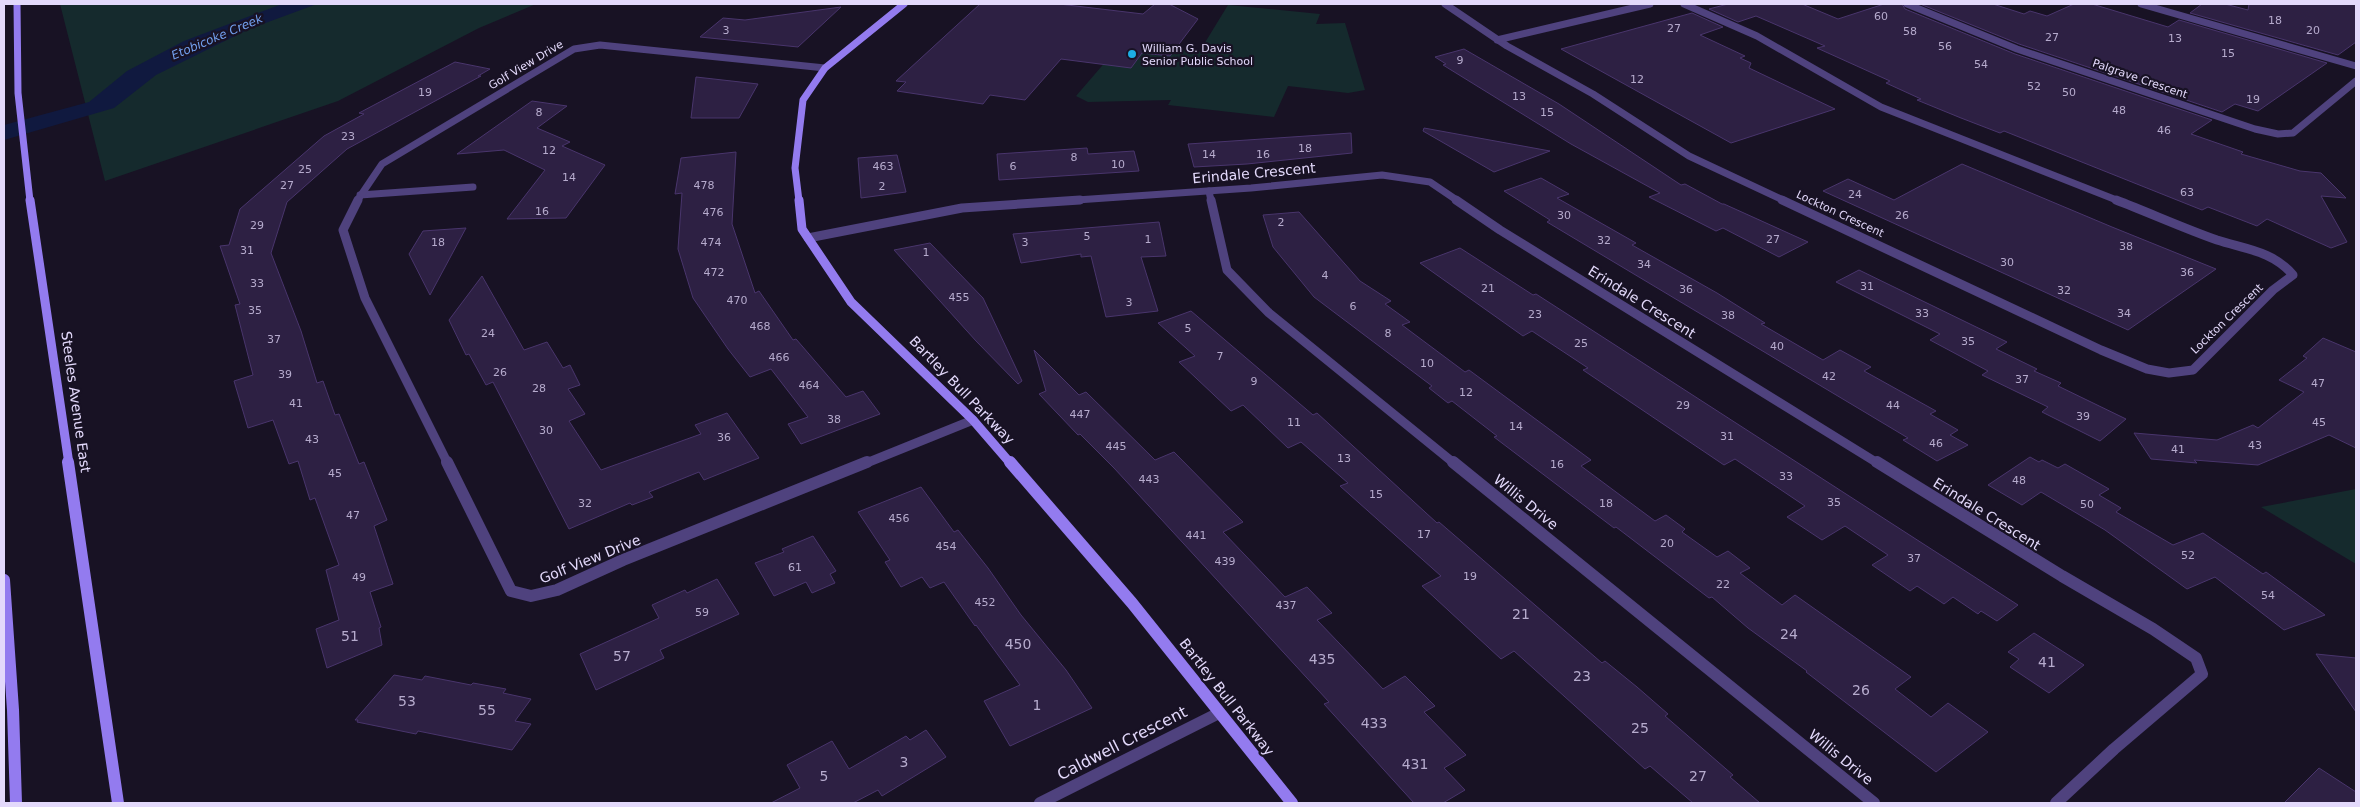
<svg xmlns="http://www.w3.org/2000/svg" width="2360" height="807" font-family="'DejaVu Sans',sans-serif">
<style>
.green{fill:#152a2d}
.water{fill:#10193f}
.building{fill:#2d2043;stroke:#49356c}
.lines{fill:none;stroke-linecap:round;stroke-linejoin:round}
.street-far2{stroke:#4f427e;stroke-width:7}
.street-far1{stroke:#4f427e;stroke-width:9}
.street{stroke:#4f427e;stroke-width:12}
.secondary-far2{stroke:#937bef;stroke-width:7}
.secondary-far1{stroke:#937bef;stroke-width:9}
.secondary{stroke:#937bef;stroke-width:12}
.poi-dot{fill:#1cade4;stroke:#181224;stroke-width:2}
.labels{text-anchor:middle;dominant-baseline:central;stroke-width:4.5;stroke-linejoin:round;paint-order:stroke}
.number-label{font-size:11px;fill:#b6abcd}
.far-poi-label{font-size:11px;fill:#e3d9fb;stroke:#181224;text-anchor:start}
.far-street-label{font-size:11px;fill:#e3d9fb;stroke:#181224}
.far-water-label{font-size:12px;font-style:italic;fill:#73a0ef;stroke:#181224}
.street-label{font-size:14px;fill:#e3d9fb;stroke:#181224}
.near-number-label{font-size:14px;fill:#b6abcd}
.near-street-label{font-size:16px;fill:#e3d9fb;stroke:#181224}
</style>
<rect width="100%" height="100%" fill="#181224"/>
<g class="green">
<path d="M60,4H536L479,28L338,101L105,181Z"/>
<path d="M1228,5L1320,14L1316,24L1345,23L1365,90L1348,93L1288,86L1274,117L1168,105L1171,100L1088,102L1076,96L1120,45L1173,47L1198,54Z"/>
<path d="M2356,489V564L2261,507Z"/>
</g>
<path class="water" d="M282,4H317L249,29L156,75L114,108L4,140V125L89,102L127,71L184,41Z"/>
<g class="building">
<path d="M980,4H1059L1143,14L1155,4H1169L1198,19L1170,56L1142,53L1131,68L1061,59L1025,100L990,95L983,104L897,91L906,82L896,81Z"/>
<path d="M1728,4H1802L1838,19L1884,4H1902L1905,9L2015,54L2212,120L2191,134L2243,152L2241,154L2300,171L2321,173L2346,198L2321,196L2347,242L2331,248L2267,219L2257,226L2208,207L2202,210L2004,131L2000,133L1961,118L1917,100L1921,99L1886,83L1890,81L1817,48L1825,46L1756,16L1738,22L1709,9Z"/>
<path d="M1920,4H1993L2024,14L2030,11L2047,16L2074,4H2092L2168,27L2179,20L2327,63L2258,111L2235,104L2222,112L2019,44Z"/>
<path d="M2202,4H2225L2248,10L2249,4H2356V42L2338,55L2190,13Z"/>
<path d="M841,7L798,47L700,37L723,18L745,20Z"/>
<path d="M1692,13L1723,27L1700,35L1745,56L1740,58L1751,63L1749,68L1835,109L1731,143L1561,49Z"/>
<path d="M1464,49L1559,104L1681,185L1685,184L1722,204H1724L1808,242L1779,257L1723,228L1716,231L1649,197L1660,193L1571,144L1443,65L1446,64L1435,57Z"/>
<path d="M455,62L490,69L478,76H481L347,149L287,202L271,253L301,331L317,383L323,381L335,415L339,414L359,464L364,462L387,520L374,526L393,584L370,592L381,627L379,628L382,645L327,668L316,629L339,620L326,570L339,565L315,498L310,500L298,461L289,464L273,420L248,428L234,381L253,375L235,305L240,304L220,246L229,245L240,209L324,136L364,114L359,113Z"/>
<path d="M696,77L758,84L739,118H691Z"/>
<path d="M532,101L567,106L537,128L570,142L562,146L605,165L566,218L507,219L545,170L504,150L457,154Z"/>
<path d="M1424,128L1550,151L1494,172L1423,131Z"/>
<path d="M1351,133L1352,153L1247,164L1194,167L1188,144Z"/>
<path d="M1087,148L1088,154L1134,151L1139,171L999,180L997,154Z"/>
<path d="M736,152L732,224L755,293L759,291L793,340L796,339L846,397L863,391L880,414L801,444L788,424L808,417L771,369L750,377L728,349L693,298L678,249L682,193L675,194L681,158Z"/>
<path d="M897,155L906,192L861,198L858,158Z"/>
<path d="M1962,164L2112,227L2216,269L2128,330L1823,191L1848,179L1894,200Z"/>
<path d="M1541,178L1569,194L1557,198L1636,243L1632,245L1717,293L1765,323L1761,324L1823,360L1840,350L1871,367L1864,371L1936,411L1930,414L1958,430L1950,435L1968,445L1937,461L1903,440L1908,438L1547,222L1550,220L1504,191Z"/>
<path d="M1299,212L1360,281L1391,301L1385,304L1410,322L1402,325L1465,372L1469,370L1591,460L1581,466L1655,521L1666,515L1685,529L1682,532L1717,557L1728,551L1750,568L1740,573L1782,605L1795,595L1911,677L1895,689L1931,717L1948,703L1988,732L1936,772L1806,672L1807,671L1748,628L1712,597L1709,598L1616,527L1614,528L1494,437L1497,436L1452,401L1448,403L1429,388L1432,386L1314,297L1273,247L1263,215Z"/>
<path d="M1159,222L1166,256L1141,257L1158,311L1106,317L1091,256L1081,257V254L1021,263L1013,234Z"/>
<path d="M466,228L430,295L409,254L423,231Z"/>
<path d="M930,243L983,298L1022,381L1018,384L976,341L894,250Z"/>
<path d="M1460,248L1533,295L1536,294L1598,334L2018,605L1997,621L1981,611L1978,614L1953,597L1944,604L1917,586L1910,591L1872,565L1888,555L1845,526L1822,540L1787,517L1805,506L1735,459L1724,465L1583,370L1588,368L1532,331L1523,336L1420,263Z"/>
<path d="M1859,270L2007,342L1996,349L2037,369L2034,371L2061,383L2058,386L2126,419L2100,441L2042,412L2048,407L1982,375L1988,371L1930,340L1940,334L1836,282Z"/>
<path d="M482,276L524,350L547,342L563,368L570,365L580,385L568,389L585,414L569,421L601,470L701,434L695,425L727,413L759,458L704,480L699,472L649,492L653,497L632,505L630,503L569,529L493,382L486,385L469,354L466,355L449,320Z"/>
<path d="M1191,311L1313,415L1317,413L1437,523L1439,522L1602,663L1605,661L1637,687L1668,714L1665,716L1733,775L1730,777L1760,803H1693L1650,766L1645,769L1514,651L1501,659L1422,586L1441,576L1340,486L1348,483L1301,442L1288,448L1243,405L1231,411L1179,362L1195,356L1158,323Z"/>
<path d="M2323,338L2356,352V448L2329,435L2258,465L2194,460L2197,463L2151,459L2134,433L2217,440L2253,425L2258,428L2304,392L2279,380L2307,358L2303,356Z"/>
<path d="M1034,350L1079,395L1086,392L1155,460L1174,452L1243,522L1223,532L1285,597L1307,587L1332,613L1317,620L1383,689L1405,676L1435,706L1424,712L1466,755L1444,768L1465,790L1443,803H1414L1324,704L1329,702L1195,556L1114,468L1080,434L1078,435L1039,394L1046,391Z"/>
<path d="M2030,457L2039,462L2042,460L2058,468L2065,464L2109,489L2099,495L2121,508L2116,512L2173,545L2203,533L2263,574L2266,572L2325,615L2284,630L2215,577L2187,589L2105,530L2041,492L2022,505L1988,485Z"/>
<path d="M921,487L954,532L958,530L988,568L1021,615L1066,670L1092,708L1010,746L984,701L1020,685L976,625L975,626L944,582L930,588L922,577L901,587L885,562L890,560L858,512Z"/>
<path d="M813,536L836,571L830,574L835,583L812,593L806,582L774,596L755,563L784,552L782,549Z"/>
<path d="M717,579L739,614L660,650L664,658L596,690L580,654L659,618L652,605L685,590L687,593Z"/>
<path d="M2034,633L2084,665L2049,693L2010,667L2019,659L2008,652Z"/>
<path d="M2316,654L2356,658V712Z"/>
<path d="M394,675L422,680L425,676L471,685L473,683L506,689L503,693L531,699L515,721L531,724L512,750L418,731L416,734L357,722L358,720H355Z"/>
<path d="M926,730L946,757L882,796L878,790L853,803H771L800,788L787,765L832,741L849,769L906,736L910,740Z"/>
<path d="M2319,768L2356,792V803H2284Z"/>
</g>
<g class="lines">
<g class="street-far2">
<path d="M1445,4L1507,46L1593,94L1689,156L1785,201"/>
<path d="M1684,4L1757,36L1881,107L2119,201"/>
<path d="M1907,4L2017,49L2255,129L2278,134L2293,133L2356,81"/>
<path d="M2141,4L2356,66"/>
<path d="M1497,40L1650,4"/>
<path d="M1209,191L1211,201"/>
<path d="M360,195L473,187"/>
<path d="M357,201L382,164L574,49L600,45L825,68"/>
<path d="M1062,201L1251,188L1382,175L1430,182L1458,201"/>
</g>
<g class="street-far1">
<path d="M358,200L343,230L365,298L448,464"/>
<path d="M1211,200L1227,270L1269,313L1455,464"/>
<path d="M1456,200L1500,230L1879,464"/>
<path d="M1782,200L2101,350L2147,369L2169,373L2193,370L2273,290L2293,275C2273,251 2245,249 2217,240C2183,228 2150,213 2116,200"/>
<path d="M808,238L962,208L1080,200"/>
<path d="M864,464L973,420"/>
</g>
<g class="street">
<path d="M447,462L511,591L531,596L557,590L623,560L867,462"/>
<path d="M1453,462L1874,803"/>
<path d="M1877,462L2062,576L2153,629L2196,658L2202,674L2114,749L2056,803"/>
<path d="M1040,803L1219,713"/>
</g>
<g class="secondary-far2">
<path d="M17,4L18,93L30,201"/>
<path d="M799,201L795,168L803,100L825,68L904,4"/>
</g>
<g class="secondary-far1">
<path d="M30,200L69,464"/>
<path d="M799,200L802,229L851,302L973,420L1011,464"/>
</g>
<g class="secondary">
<path d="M68,462L118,803"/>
<path d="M1010,462L1132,603L1292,803"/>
<path d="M4,580L13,710L16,803"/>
</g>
</g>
<circle class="poi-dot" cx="1132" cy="54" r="5"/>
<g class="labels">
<g class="number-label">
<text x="1881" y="16">60</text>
<text x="2275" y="20">18</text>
<text x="1674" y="28">27</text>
<text x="726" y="30">3</text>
<text x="2313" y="30">20</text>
<text x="1910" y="31">58</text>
<text x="2052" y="37">27</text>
<text x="2175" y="38">13</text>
<text x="1945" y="46">56</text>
<text x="2228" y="53">15</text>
<text x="1460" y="60">9</text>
<text x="1981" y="64">54</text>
<text x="1637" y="79">12</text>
<text x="2034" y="86">52</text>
<text x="425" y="92">19</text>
<text x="2069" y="92">50</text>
<text x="1519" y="96">13</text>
<text x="2253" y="99">19</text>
<text x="2119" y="110">48</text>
<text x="539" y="112">8</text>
<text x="1547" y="112">15</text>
<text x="2164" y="130">46</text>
<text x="348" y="136">23</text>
<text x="1305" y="148">18</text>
<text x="549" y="150">12</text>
<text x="1209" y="154">14</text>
<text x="1263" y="154">16</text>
<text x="1074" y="157">8</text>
<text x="1118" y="164">10</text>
<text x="883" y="166">463</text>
<text x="1013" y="166">6</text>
<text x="305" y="169">25</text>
<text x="569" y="177">14</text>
<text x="287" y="185">27</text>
<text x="704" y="185">478</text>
<text x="882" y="186">2</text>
<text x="2187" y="192">63</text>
<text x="1855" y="194">24</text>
<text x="542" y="211">16</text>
<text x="713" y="212">476</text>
<text x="1564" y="215">30</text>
<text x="1902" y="215">26</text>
<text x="1281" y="222">2</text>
<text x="257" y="225">29</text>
<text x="1087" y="236">5</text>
<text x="1148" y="239">1</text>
<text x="1773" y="239">27</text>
<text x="1604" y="240">32</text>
<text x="438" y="242">18</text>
<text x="711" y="242">474</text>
<text x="1025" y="242">3</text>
<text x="2126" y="246">38</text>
<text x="247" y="250">31</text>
<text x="926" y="252">1</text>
<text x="2007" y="262">30</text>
<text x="1644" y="264">34</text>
<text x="714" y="272">472</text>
<text x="2187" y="272">36</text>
<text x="1325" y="275">4</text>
<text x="257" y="283">33</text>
<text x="1867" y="286">31</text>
<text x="1488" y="288">21</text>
<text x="1686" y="289">36</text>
<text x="2064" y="290">32</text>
<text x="959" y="297">455</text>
<text x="737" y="300">470</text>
<text x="1129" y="302">3</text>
<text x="1353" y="306">6</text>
<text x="255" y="310">35</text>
<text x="1922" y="313">33</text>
<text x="2124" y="313">34</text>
<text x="1535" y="314">23</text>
<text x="1728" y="315">38</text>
<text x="760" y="326">468</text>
<text x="1188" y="328">5</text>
<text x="488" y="333">24</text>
<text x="1388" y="333">8</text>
<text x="274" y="339">37</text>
<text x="1968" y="341">35</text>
<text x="1581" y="343">25</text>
<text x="1777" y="346">40</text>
<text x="1220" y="356">7</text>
<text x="779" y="357">466</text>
<text x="1427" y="363">10</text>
<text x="500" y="372">26</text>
<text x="285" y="374">39</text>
<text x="1829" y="376">42</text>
<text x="2022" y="379">37</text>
<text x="1254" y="381">9</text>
<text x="2318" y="383">47</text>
<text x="809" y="385">464</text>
<text x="539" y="388">28</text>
<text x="1466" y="392">12</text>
<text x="296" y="403">41</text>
<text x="1683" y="405">29</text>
<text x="1893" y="405">44</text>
<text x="1080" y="414">447</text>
<text x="2083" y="416">39</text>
<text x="834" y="419">38</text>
<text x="1294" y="422">11</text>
<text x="2319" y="422">45</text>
<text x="1516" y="426">14</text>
<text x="546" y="430">30</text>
<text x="1727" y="436">31</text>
<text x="724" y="437">36</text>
<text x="312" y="439">43</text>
<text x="1936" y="443">46</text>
<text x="2255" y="445">43</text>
<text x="1116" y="446">445</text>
<text x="2178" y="449">41</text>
<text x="1344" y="458">13</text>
<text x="1557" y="464">16</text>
<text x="335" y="473">45</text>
<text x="1786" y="476">33</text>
<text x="1149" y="479">443</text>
<text x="2019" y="480">48</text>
<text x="1376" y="494">15</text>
<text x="1834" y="502">35</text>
<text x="585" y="503">32</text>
<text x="1606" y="503">18</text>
<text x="2087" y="504">50</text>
<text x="353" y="515">47</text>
<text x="899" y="518">456</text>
<text x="1424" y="534">17</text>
<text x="1196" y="535">441</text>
<text x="1667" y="543">20</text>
<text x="946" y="546">454</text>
<text x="2188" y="555">52</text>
<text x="1914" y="558">37</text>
<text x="1225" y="561">439</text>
<text x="795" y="567">61</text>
<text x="1470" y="576">19</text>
<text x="359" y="577">49</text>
<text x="1723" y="584">22</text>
<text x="2268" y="595">54</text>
<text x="985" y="602">452</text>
<text x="1286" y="605">437</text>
<text x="702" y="612">59</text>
</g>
<g class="far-poi-label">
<text x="1142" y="48">William G. Davis<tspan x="1142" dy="13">Senior Public School</tspan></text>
</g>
<g class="far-street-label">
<text transform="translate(526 65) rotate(-31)">Golf View Drive</text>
<text transform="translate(2140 79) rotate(19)">Palgrave Crescent</text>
<text transform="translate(1840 214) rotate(25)">Lockton Crescent</text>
<text transform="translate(2227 319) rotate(-44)">Lockton Crescent</text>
</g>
<g class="far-water-label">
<text transform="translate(217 37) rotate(-23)">Etobicoke Creek</text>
</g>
<g class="street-label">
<text transform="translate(1254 173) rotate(-5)">Erindale Crescent</text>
<text transform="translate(1642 302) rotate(32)">Erindale Crescent</text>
<text transform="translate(962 390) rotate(46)">Bartley Bull Parkway</text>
<text transform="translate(76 402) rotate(82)">Steeles Avenue East</text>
<text transform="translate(1526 502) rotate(39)">Willis Drive</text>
<text transform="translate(1987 514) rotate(32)">Erindale Crescent</text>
<text transform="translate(590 559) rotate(-22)">Golf View Drive</text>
<text transform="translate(1227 697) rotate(52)">Bartley Bull Parkway</text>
<text transform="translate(1841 757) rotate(39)">Willis Drive</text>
</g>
<g class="near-number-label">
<text x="1521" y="614">21</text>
<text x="1789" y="634">24</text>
<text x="350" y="636">51</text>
<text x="1018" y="644">450</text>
<text x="622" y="656">57</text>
<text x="1322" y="659">435</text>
<text x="2047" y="662">41</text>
<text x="1582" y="676">23</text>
<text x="1861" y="690">26</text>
<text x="407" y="701">53</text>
<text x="1037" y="705">1</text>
<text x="487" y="710">55</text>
<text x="1374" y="723">433</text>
<text x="1640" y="728">25</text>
<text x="904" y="762">3</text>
<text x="1415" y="764">431</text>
<text x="824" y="776">5</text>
<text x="1698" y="776">27</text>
</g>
<g class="near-street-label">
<text transform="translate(1122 743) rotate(-27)">Caldwell Crescent</text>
</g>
</g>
<rect width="2360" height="807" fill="none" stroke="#e3d9fb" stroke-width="10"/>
</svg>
